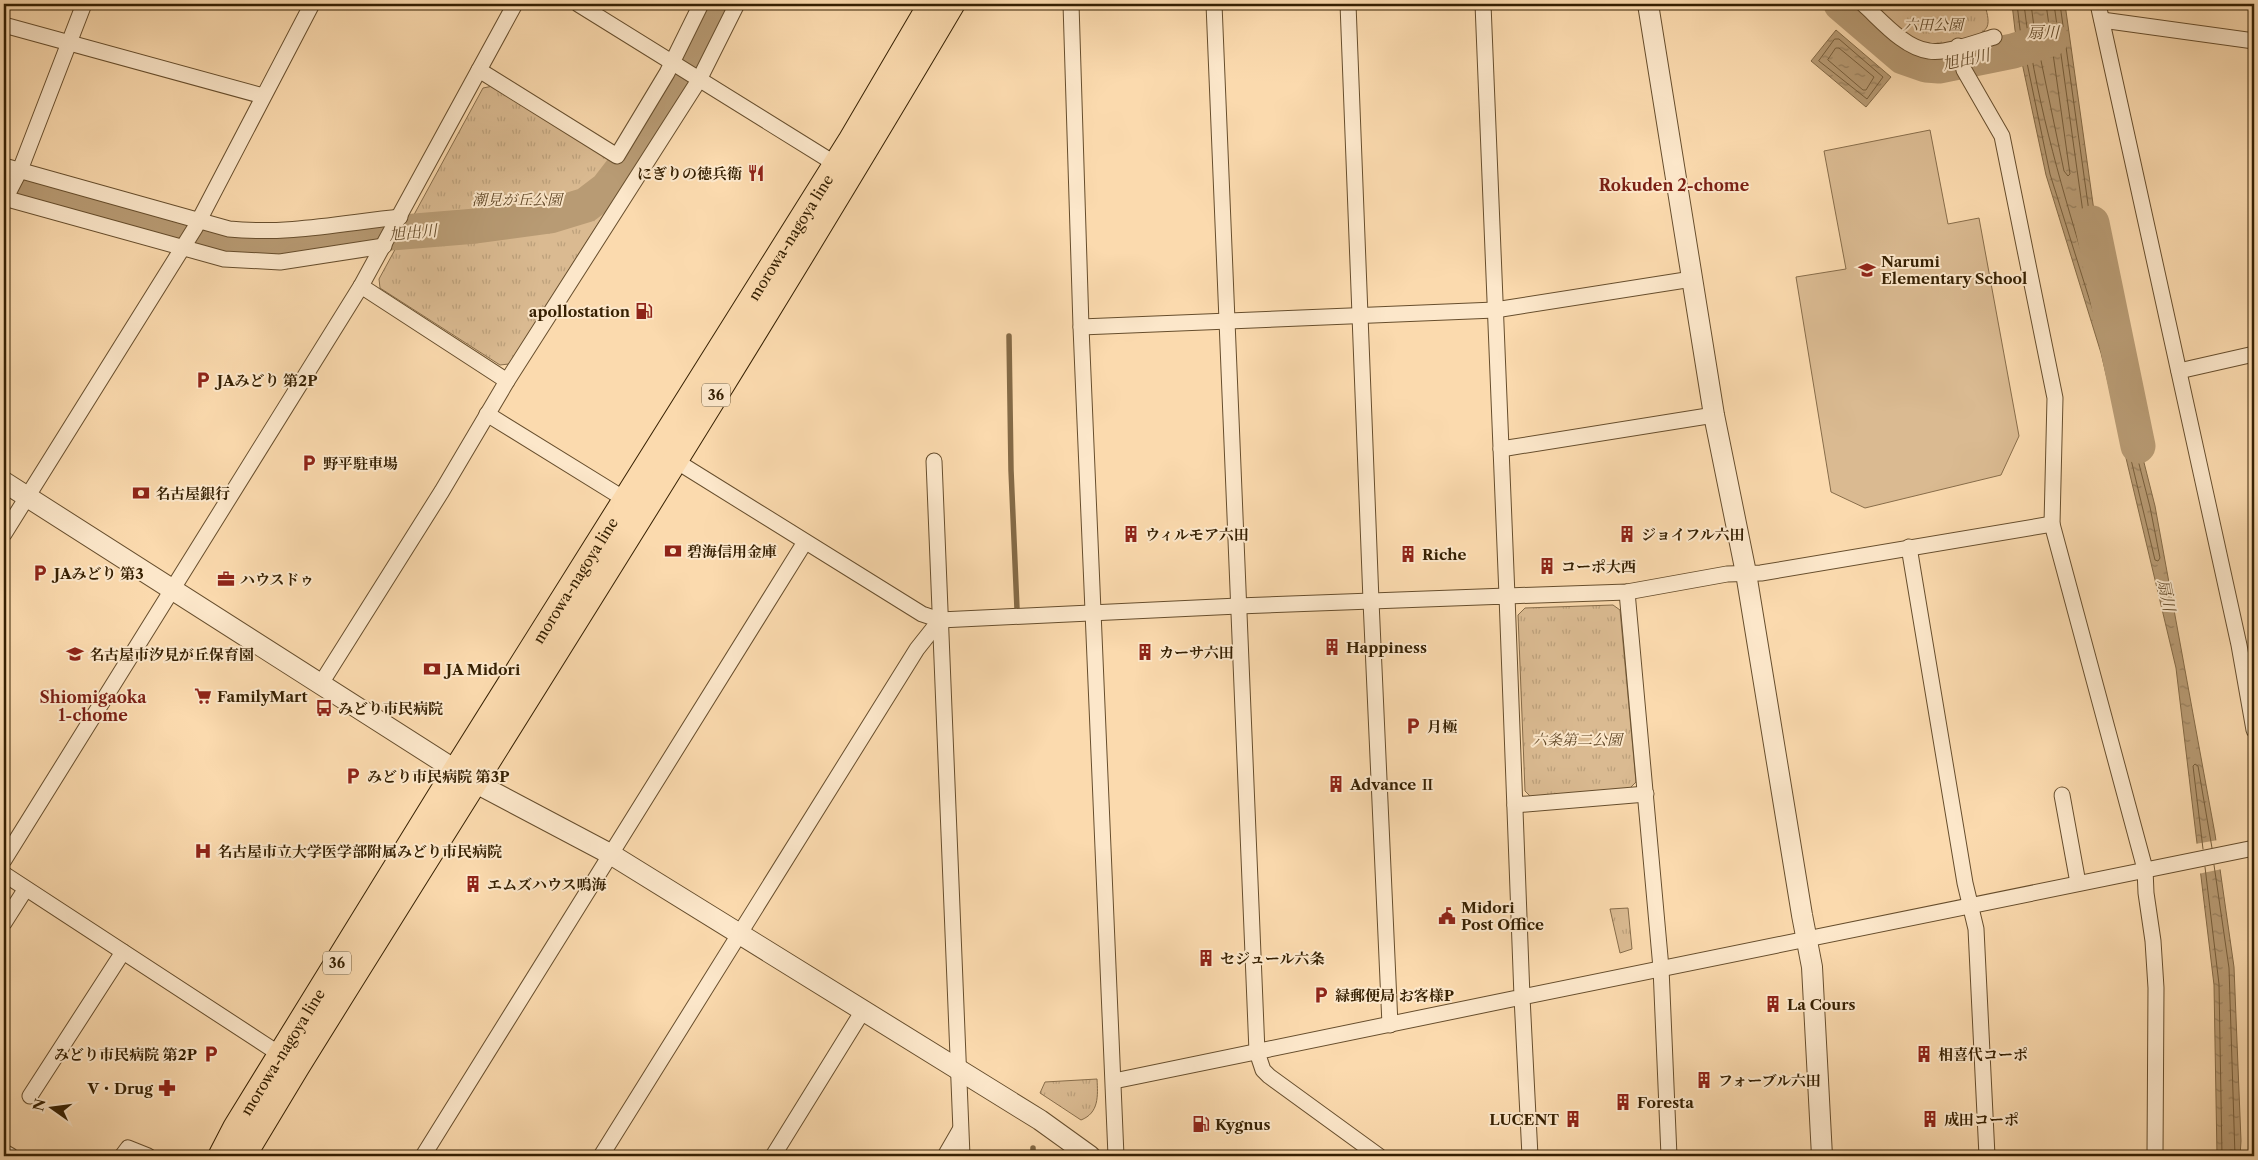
<svg xmlns="http://www.w3.org/2000/svg" width="2258" height="1160" font-family="'Libre Caslon Text','Noto Serif JP',serif">
<style>
.grass{fill:url(#grass-tufts);stroke:#886d4a}
.pitch{fill:#daba91;stroke:#886d4a}
.water{fill:url(#water-ripples);stroke:#846a46}
.pier{fill:#fbdaae}
.lines{fill:none;stroke-linecap:round;stroke-linejoin:round}
.shore{stroke:#775e3b;stroke-width:1}
.stream{stroke:#846a46;stroke-width:5.5}
.river{stroke:#b89b74;stroke-width:35}
.minor-casing{stroke:#674e2d;stroke-width:17}
.tertiary-casing{stroke:#674e2d;stroke-width:22}
.primary-casing{stroke:#362002;stroke-width:27}
.minor{stroke:#fce7ca;stroke-width:15}
.tertiary{stroke:#fce7ca;stroke-width:20}
.primary{stroke:#fbdaae;stroke-width:25}
.labels{text-anchor:middle;dominant-baseline:central;stroke-width:4;stroke-linejoin:round;paint-order:stroke}
.shield{fill:#fce7ca;stroke:#715c3e;stroke-width:1}
.shield-label{font-size:14px;font-weight:bold;fill:#362002}
.park-label{font-size:15px;font-style:italic;fill:#5f4626;stroke:#fce7ca}
.poi-label{font-size:15px;font-weight:bold;fill:#362002;stroke:#fce7ca;text-anchor:start}
.street-label{font-size:15px;fill:#362002;stroke:#fce7ca}
.water-label{font-size:16px;font-style:italic;fill:#644b2a;stroke:#fce7ca}
.neighbourhood-label{font-size:16px;font-weight:bold;fill:#7a1f14;stroke:#fce7ca}
</style>
<defs>
<pattern id="grass-tufts" width="24" height="20" patternUnits="userSpaceOnUse" patternTransform="scale(1.25)"><rect width="24" height="20" fill="#daba91"/><path d="M3 7l-1-3M5 7V3M7 7l1-3M15 17l-1-3M17 17v-4M19 17l1-3" fill="none" stroke="#bca07b"/></pattern>
<pattern id="water-ripples" width="26" height="14" patternUnits="userSpaceOnUse" patternTransform="scale(1.25)"><rect width="26" height="14" fill="#b89b74"/><path d="M2 4q2-2 4 0t4 0M15 11q2-2 4 0t4 0" fill="none" stroke="#967e5d"/></pattern>
</defs>
<rect width="100%" height="100%" fill="#fbdaae"/>
<filter id="stains"><feTurbulence type="fractalNoise" baseFrequency=".004" numOctaves="4"/><feColorMatrix values="0 0 0 0 .2 0 0 0 0 .09 0 0 0 0 .02 0 0 0 .5 -.17"/></filter>
<radialGradient id="worn" r=".72"><stop offset=".6" stop-color="#630" stop-opacity="0"/><stop offset="1" stop-color="#630" stop-opacity=".3"/></radialGradient>
<g class="grass">
<path d="M1872,4H1985C1986,11 1990,20 1987,27C1980,41 1935,47 1921,42C1903,35 1887,16 1872,4Z"/>
<path d="M493,86L631,172L509,364L500,365L380,288L379,279L483,88Z"/>
<path d="M1613,605L1620,610L1636,782L1629,789L1532,798L1525,791L1518,615L1525,608Z"/>
<path d="M1628,908L1632,949L1620,953L1610,909Z"/>
<path d="M1097,1079C1098,1096 1099,1113 1081,1120L1040,1093L1045,1082Z"/>
</g>
<path class="pitch" d="M1930,130L1948,224L1979,218L2019,436L2001,475L1865,508L1831,492L1796,277L1846,269L1824,151Z"/>
<g class="water">
<path d="M2012,4H2065L2111,332L2155,506L2215,834L2234,967L2241,1141L2240,1156H2217L2214,985L2176,668L2101,353L2046,175L2015,30Z"/>
<path d="M1836,30L1891,77L1866,107L1811,61Z"/>
</g>
<path class="pier" d="M2218,840L2222,869L2198,874L2195,844Z"/>
<g class="lines">
<g class="shore">
<path d="M2017,4L2020,29L2050,174L2105,349L2108,350L2110,347L2106,333L2060,4"/>
<path d="M2024,4C2034,92 2059,179 2085,264L2088,266L2090,263L2054,4"/>
<path d="M2031,4L2034,27L2064,171L2068,176L2070,174L2046,4"/>
<path d="M1835,39H1839L1883,77L1867,99L1819,61Z"/>
<path d="M1836,48H1839L1874,77L1866,90H1863L1828,60Z"/>
<path d="M2110,360L2113,362L2150,507L2160,558L2158,561L2155,560L2108,363Z"/>
<path d="M2203,849L2193,766L2195,764L2198,766L2212,848"/>
<path d="M2214,865L2229,968L2235,1156"/>
<path d="M2205,867L2219,984L2222,1156"/>
</g>
<g class="stream">
<path d="M1009,336L1011,470L1017,609"/>
<path d="M1033,1148V1156"/>
</g>
<g class="river">
<path d="M1841,4L1903,57L1926,65L1939,66L2013,51L2051,39"/>
<path d="M4,182L206,239L228,245L250,247L285,246L379,234L476,226L550,216L586,205L607,189L624,167L676,83L718,4"/>
<path d="M2092,223L2138,446"/>
</g>
<g class="minor-casing">
<g id="minor">
<path d="M578,4L842,168"/>
<path d="M1071,4L1081,327L1116,1156"/>
<path d="M1214,4L1257,1052L1263,1070L1269,1076L1379,1156"/>
<path d="M1348,4L1371,601L1390,1025"/>
<path d="M1483,4L1507,596L1627,592L1727,574L1761,573L2052,524"/>
<path d="M1863,4C1881,20 1904,48 1929,51C1946,54 1977,42 1994,37"/>
<path d="M2098,4L2239,645L2254,730"/>
<path d="M2102,20L2254,41"/>
<path d="M4,25L263,96"/>
<path d="M1958,46L1964,70L2002,136L2055,398L2052,524L2145,869L2146,893L2153,941L2156,988L2155,1156"/>
<path d="M479,70L617,156L667,73L701,4"/>
<path d="M4,166L229,229C285,235 343,223 400,217"/>
<path d="M4,198L224,259L280,262L384,246"/>
<path d="M4,201L20,170L84,4"/>
<path d="M361,286L507,381"/>
<path d="M1081,327L1495,310L1692,279"/>
<path d="M2179,371L2254,354"/>
<path d="M487,414L626,500"/>
<path d="M1501,449L1714,415"/>
<path d="M676,461L922,614L940,620L1238,606L1507,596L1522,997L1114,1081"/>
<path d="M934,461L962,1156"/>
<path d="M4,534L195,228L312,4"/>
<path d="M1909,547L1965,883L1976,929L1987,1156"/>
<path d="M1627,592L1661,968L1669,1156"/>
<path d="M320,685L442,491L507,381L699,80L737,4"/>
<path d="M2062,795L2078,883"/>
<path d="M1515,805L1646,794"/>
<path d="M4,860L361,286L515,4"/>
<path d="M4,874L281,1055"/>
<path d="M4,923L25,890"/>
<path d="M30,1096L123,952"/>
<path d="M4,1152L11,1156"/>
<path d="M122,1156L128,1148L148,1156"/>
<path d="M423,1156L805,542"/>
<path d="M601,1156L917,649L940,620"/>
<path d="M773,1156L864,1009"/>
<path d="M945,1156L960,1130"/>
<path d="M1530,1156L1522,997L2254,848"/>
</g>
</g>
<g class="tertiary-casing">
<g id="tertiary">
<path d="M1648,4L1714,415L1746,573L1802,915L1812,967L1822,1156"/>
<path d="M4,482L474,782L612,855L1040,1120L1090,1156"/>
</g>
</g>
<g class="primary-casing">
<g id="primary">
<path id="s1" d="M221,1156L236,1127L456,770L850,142L931,4"/>
<path d="M243,1156L296,1068C516,714 740,363 952,4"/>
</g>
</g>
<use href="#minor" class="minor"/>
<use href="#tertiary" class="tertiary"/>
<use href="#primary" class="primary"/>
</g>
<defs>
<g id="restaurant-bare" transform="scale(1.35)"><path d="M-5-6h1v4h1v-4h1v4h1v-4h1v5L-1.5 .5V6h-2V.5L-5-1ZM5-6V6H3V1.5H1.5Q1.5-4 5-6Z" fill="#8f2418" stroke="#fce7ca" stroke-width="2.5" paint-order="stroke"/></g>
<g id="school-bare" transform="scale(1.35)"><path d="M0-5L7-2L0 1L-7-2ZM-4 1L0 2.5L4 1V4Q0 6-4 4Z" fill="#8f2418" stroke="#fce7ca" stroke-width="2.5" paint-order="stroke"/></g>
<g id="fuel-bare" transform="scale(1.35)"><path d="M-5.5-6h7V0h2V4h1.3V-2.5L3-4.5l.8-.8L6-3V5H2.5V1h-1V6h-7ZM-4.2-4.7v3.2H.2V-4.7Z" fill="#8f2418" stroke="#fce7ca" stroke-width="2.5" paint-order="stroke"/></g>
<g id="parking-bare" transform="scale(1.35)"><path d="M-3.5-5.5H1a3.5 3.5 0 0 1 0 7H-1V5.5H-3.5ZM-1-3.4V-.6H.8a1.4 1.4 0 0 0 0-2.8Z" fill="#8f2418" stroke="#fce7ca" stroke-width="2.5" paint-order="stroke"/></g>
<g id="bank-bare" transform="scale(1.35)"><path d="M-6-4H6V4H-6ZM0-2.3a2.3 2.3 0 1 0 0 4.6a2.3 2.3 0 1 0 0-4.6Z" fill="#8f2418" stroke="#fce7ca" stroke-width="2.5" paint-order="stroke"/></g>
<g id="building-bare" transform="scale(1.35)"><path d="M-4-6H4V6H1V3H-1V6H-4ZM-2.5-4.3h1.7v1.8h-1.7ZM.8-4.3h1.7v1.8H.8ZM-2.5-1h1.7V.8h-1.7ZM.8-1h1.7V.8H.8Z" fill="#8f2418" stroke="#fce7ca" stroke-width="2.5" paint-order="stroke"/></g>
<g id="office-bare" transform="scale(1.35)"><path d="M-6-3h4V-5.5h4V-3h4V5H-6ZM-1-4.5V-3h2v-1.5ZM-6 0V1H6V0Z" fill="#8f2418" stroke="#fce7ca" stroke-width="2.5" paint-order="stroke"/></g>
<g id="supermarket-bare" transform="scale(1.35)"><path d="M-6-5.5h2.5l.6 2H6L4.5 2H-2.5L-4.4-4H-6ZM-1.5 3.2a1.3 1.3 0 1 0 .1 0ZM3 3.2a1.3 1.3 0 1 0 .1 0Z" fill="#8f2418" stroke="#fce7ca" stroke-width="2.5" paint-order="stroke"/></g>
<g id="bus-bare" transform="scale(1.35)"><path d="M-5-6H5V4H4V6H2V4H-2V6H-4V4H-5ZM-3.5-4V0h7V-4ZM-3.5 1.2v1.5H-2V1.2ZM2 1.2v1.5H3.5V1.2Z" fill="#8f2418" stroke="#fce7ca" stroke-width="2.5" paint-order="stroke"/></g>
<g id="hospital-bare" transform="scale(1.35)"><path d="M-5-5h3v3.5h4V-5h3V5h-3V1.5h-4V5h-3Z" fill="#8f2418" stroke="#fce7ca" stroke-width="2.5" paint-order="stroke"/></g>
<g id="civic-bare" transform="scale(1.35)"><path d="M-.6-6.5H3V-4.5H.6V-3L4-1V1h2V6H-6V1h2V-1L-.6-3ZM-1.2 2.5V6h2.4V2.5Z" fill="#8f2418" stroke="#fce7ca" stroke-width="2.5" paint-order="stroke"/></g>
<g id="pharmacy-bare" transform="scale(1.35)"><path d="M-2-6h4v4h4v4h-4v4h-4v-4h-4v-4h4Z" fill="#8f2418" stroke="#fce7ca" stroke-width="2.5" paint-order="stroke"/></g>
</defs>
<g fill-rule="evenodd">
<use href="#restaurant-bare" x="756" y="173"/>
<use href="#school-bare" x="1867" y="270"/>
<use href="#fuel-bare" x="644" y="311"/>
<use href="#parking-bare" x="203" y="380"/>
<use href="#parking-bare" x="309" y="463"/>
<use href="#bank-bare" x="141" y="493"/>
<use href="#building-bare" x="1131" y="534"/>
<use href="#building-bare" x="1627" y="534"/>
<use href="#bank-bare" x="673" y="551"/>
<use href="#building-bare" x="1408" y="554"/>
<use href="#building-bare" x="1547" y="566"/>
<use href="#parking-bare" x="40" y="573"/>
<use href="#office-bare" x="226" y="579"/>
<use href="#building-bare" x="1332" y="647"/>
<use href="#building-bare" x="1145" y="652"/>
<use href="#school-bare" x="75" y="654"/>
<use href="#bank-bare" x="432" y="669"/>
<use href="#supermarket-bare" x="203" y="696"/>
<use href="#bus-bare" x="324" y="708"/>
<use href="#parking-bare" x="1413" y="726"/>
<use href="#parking-bare" x="353" y="776"/>
<use href="#building-bare" x="1336" y="784"/>
<use href="#hospital-bare" x="203" y="851"/>
<use href="#building-bare" x="473" y="884"/>
<use href="#civic-bare" x="1447" y="916"/>
<use href="#building-bare" x="1206" y="958"/>
<use href="#parking-bare" x="1321" y="995"/>
<use href="#building-bare" x="1773" y="1004"/>
<use href="#parking-bare" x="211" y="1054"/>
<use href="#building-bare" x="1924" y="1054"/>
<use href="#building-bare" x="1704" y="1080"/>
<use href="#pharmacy-bare" x="167" y="1088"/>
<use href="#building-bare" x="1623" y="1102"/>
<use href="#building-bare" x="1573" y="1119"/>
<use href="#building-bare" x="1930" y="1119"/>
<use href="#fuel-bare" x="1201" y="1124"/>
</g>
<g class="labels">
<g class="shield">
<rect x="702" y="383.5" width="28" height="23" rx="4"/>
<rect x="323" y="951.5" width="28" height="23" rx="4"/>
</g>
<g class="shield-label">
<text x="716" y="395">36</text>
<text x="337" y="963">36</text>
</g>
<g class="park-label">
<text x="1933" y="24">六田公園</text>
<text x="517" y="199">潮見が丘公園</text>
<text x="1577" y="739">六条第二公園</text>
</g>
<g class="poi-label">
<text x="742" y="173" text-anchor="end">にぎりの徳兵衛</text>
<text x="1881" y="261">Narumi<tspan x="1881" dy="17">Elementary School</tspan></text>
<text x="630" y="311" text-anchor="end">apollostation</text>
<text x="217" y="380">JAみどり 第2P</text>
<text x="323" y="463">野平駐車場</text>
<text x="155" y="493">名古屋銀行</text>
<text x="1145" y="534">ウィルモア六田</text>
<text x="1641" y="534">ジョイフル六田</text>
<text x="687" y="551">碧海信用金庫</text>
<text x="1422" y="554">Riche</text>
<text x="1561" y="566">コーポ大西</text>
<text x="54" y="573">JAみどり 第3</text>
<text x="240" y="579">ハウスドゥ</text>
<text x="1346" y="647">Happiness</text>
<text x="1159" y="652">カーサ六田</text>
<text x="89" y="654">名古屋市汐見が丘保育園</text>
<text x="446" y="669">JA Midori</text>
<text x="217" y="696">FamilyMart</text>
<text x="338" y="708">みどり市民病院</text>
<text x="1427" y="726">月極</text>
<text x="367" y="776">みどり市民病院 第3P</text>
<text x="1350" y="784">Advance Ⅱ</text>
<text x="217" y="851">名古屋市立大学医学部附属みどり市民病院</text>
<text x="487" y="884">エムズハウス鳴海</text>
<text x="1461" y="907">Midori<tspan x="1461" dy="17">Post Office</tspan></text>
<text x="1220" y="958">セジュール六条</text>
<text x="1335" y="995">緑郵便局 お客様P</text>
<text x="1787" y="1004">La Cours</text>
<text x="197" y="1054" text-anchor="end">みどり市民病院 第2P</text>
<text x="1938" y="1054">相喜代コーポ</text>
<text x="1718" y="1080">フォーブル六田</text>
<text x="153" y="1088" text-anchor="end">V・Drug</text>
<text x="1637" y="1102">Foresta</text>
<text x="1559" y="1119" text-anchor="end">LUCENT</text>
<text x="1944" y="1119">成田コーポ</text>
<text x="1215" y="1124">Kygnus</text>
</g>
<g class="street-label">
<text stroke="none"><textPath href="#s1" startOffset="1081">morowa-nagoya line</textPath></text>
<text stroke="none"><textPath href="#s1" startOffset="676">morowa-nagoya line</textPath></text>
<text stroke="none"><textPath href="#s1" startOffset="121">morowa-nagoya line</textPath></text>
</g>
<g class="water-label">
<text x="2043" y="32">扇川</text>
<text transform="translate(1966 59) rotate(-12)">旭出川</text>
<text transform="translate(413 232) rotate(-5)">旭出川</text>
<text transform="translate(2167 595) rotate(79)">扇川</text>
</g>
<g class="neighbourhood-label">
<text x="1674" y="185">Rokuden 2-chome</text>
<text x="93" y="697">Shiomigaoka<tspan x="93" dy="18">1-chome</tspan></text>
</g>
</g>
<rect width="2258" height="1160" fill="none" stroke="#fbdaae" stroke-width="20"/>
<rect x="5" y="5" width="2248" height="1150" fill="none" stroke="#362002" stroke-width="2.5"/>
<rect x="10" y="10" width="2238" height="1140" fill="none" stroke="#362002"/>
<g transform="translate(52 1108) rotate(284)" stroke="#fce7ca" stroke-width="4" paint-order="stroke">
<path d="M0-4L9 19L0 12L-9 19Z" fill="#362002"/>
<text y="-8" font-size="14" font-weight="bold" text-anchor="middle" fill="#362002">N</text>
</g>
<rect width="100%" height="100%" filter="url(#stains)"/>
<rect width="100%" height="100%" fill="url(#worn)"/>
</svg>
